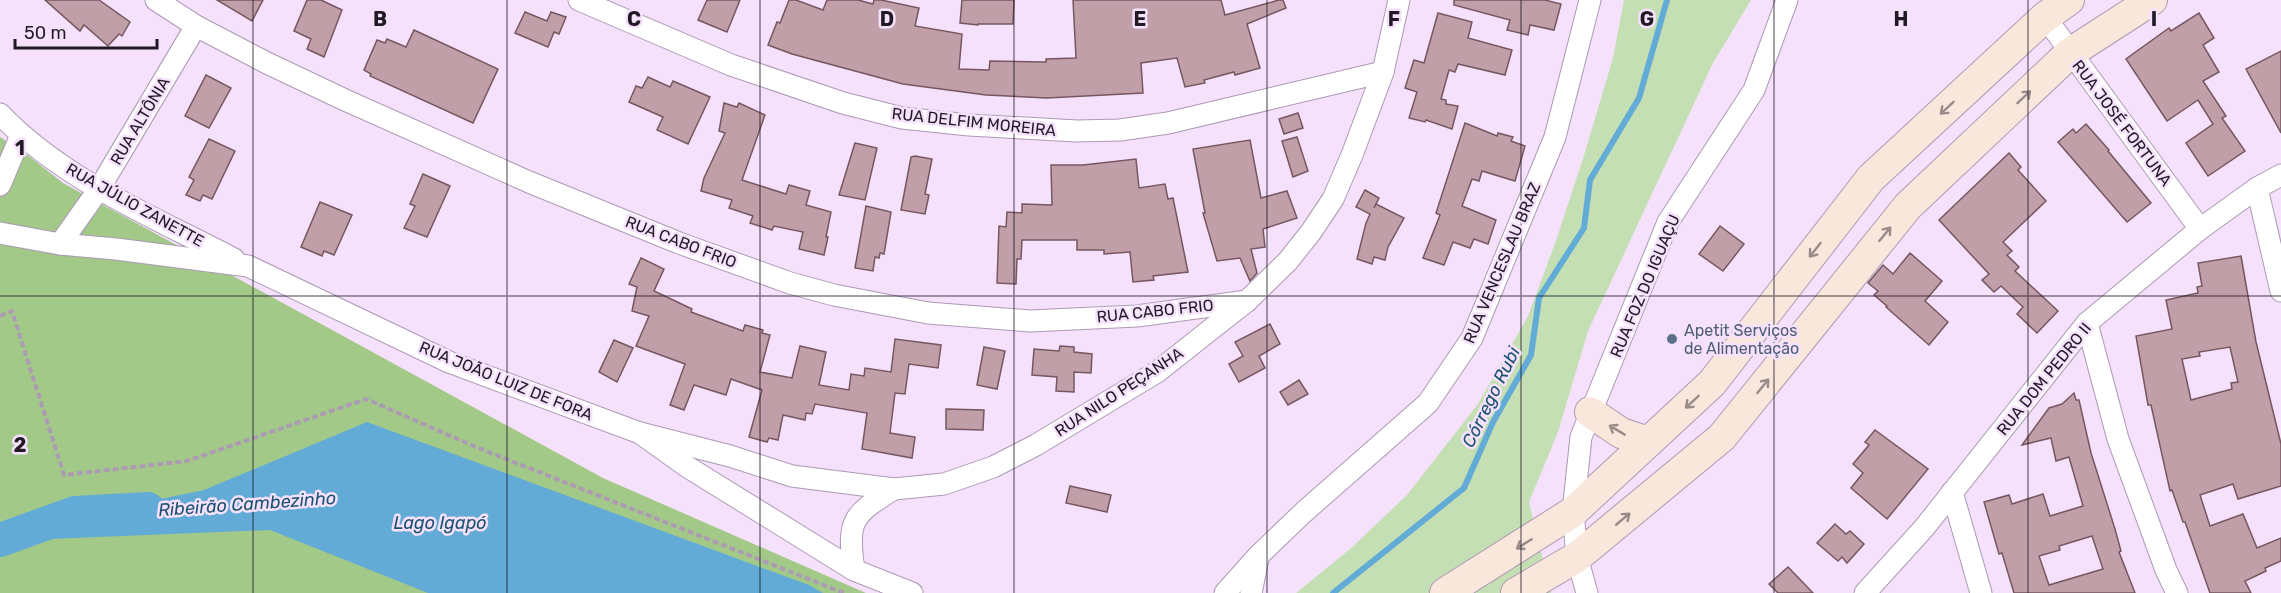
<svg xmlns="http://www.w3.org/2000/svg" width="2281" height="593" font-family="Rubik,sans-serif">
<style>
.green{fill:#c4dfb3}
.forest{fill:#a3c989}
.water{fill:#62abd6}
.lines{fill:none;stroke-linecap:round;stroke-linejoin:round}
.stream{stroke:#62abd6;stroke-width:6}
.river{stroke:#62abd6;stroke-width:34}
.building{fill:#c19fa9;stroke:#765760;stroke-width:1.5;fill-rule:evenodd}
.street-casing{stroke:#ac99b3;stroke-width:23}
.secondary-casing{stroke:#ac99b3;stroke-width:32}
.path{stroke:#ac9cb2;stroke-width:4;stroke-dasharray:6 3;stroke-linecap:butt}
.street{stroke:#fff;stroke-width:21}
.secondary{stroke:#fae7dc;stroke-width:30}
.oneway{stroke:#988b89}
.grid{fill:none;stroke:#211a24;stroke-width:1.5;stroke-opacity:0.55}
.service-dot{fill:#5c6f8a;stroke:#f6e1fd;stroke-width:2}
.labels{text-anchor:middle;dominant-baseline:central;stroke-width:5;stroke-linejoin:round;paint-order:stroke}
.street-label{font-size:16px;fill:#211a24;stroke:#f6e1fd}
.service-label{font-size:16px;fill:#4e5e75;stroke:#f6e1fd;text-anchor:start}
.water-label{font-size:18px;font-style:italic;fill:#1a5270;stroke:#f6e1fd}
.grid-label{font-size:20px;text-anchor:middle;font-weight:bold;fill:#211a24;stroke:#f6e1fd;stroke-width:5;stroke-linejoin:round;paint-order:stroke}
</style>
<rect width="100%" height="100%" fill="#f6e1fd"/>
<path class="green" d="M1624,0H1751L1713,63L1588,331L1558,432L1529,502L1551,593H1296L1350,549L1407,495L1478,404L1528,316L1557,238L1586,149L1613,58Z"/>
<path class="forest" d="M0,137L30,157L63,183L603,478L866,593H0Z"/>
<path class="water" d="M367,422L809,585L823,593H428L270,530L0,541V532L204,490Z"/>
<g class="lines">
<path class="stream" d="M1333,593L1464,488L1493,422L1531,355L1539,298L1584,228L1590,180L1639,98L1667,0"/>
<path class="river" d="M0,540L75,513L148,509"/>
</g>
<g class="building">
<path d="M45,0H99L130,22L122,36L119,34L108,46L84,25L80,31Z"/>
<path d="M217,0H263L252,21Z"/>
<path d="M307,0H321L342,10L324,57L307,49L311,39L294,31Z"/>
<path d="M707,0H740L727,32L698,20Z"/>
<path d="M789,0H796L823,10L827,0H858L873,4L874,0H881L919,8L915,26L962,34L959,69L989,70L990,61L1046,62V59L1076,58L1073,0H1221L1225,15L1279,0H1283L1286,8L1247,24L1260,68L1235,75L1234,72L1204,80L1205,83L1185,87L1177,58L1141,63L1143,93L1047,98L986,95L903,84L792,54L768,45L777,22L780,23Z"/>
<path d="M962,0H1014L1013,24H978V25L960,23Z"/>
<path d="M1454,0H1545L1561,4L1554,30L1530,25L1528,35L1507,30L1510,20L1454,5Z"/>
<path d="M525,12L547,21L551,12L566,17L559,34L554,32L548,47L515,33Z"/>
<path d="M1438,13L1472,22L1468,38L1512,50L1505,75L1458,64L1455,72L1449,70L1441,99L1446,100V104L1458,106L1452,129L1426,120L1425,122L1409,118L1417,92L1405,88L1414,60L1424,63Z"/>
<path d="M2199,13L2214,38L2203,45L2219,72L2203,81L2226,116L2222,118L2245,151L2208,176L2186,143L2213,124L2198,100L2167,121L2126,59L2169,28L2171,31Z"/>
<path d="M414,30L498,69L473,123L370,76L371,74L364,70L377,40L385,43L387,39L406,47Z"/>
<path d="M2281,51V133L2246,69Z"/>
<path d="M206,75L231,88L209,128L185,116Z"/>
<path d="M648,77L670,87L673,81L710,97L688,144L657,130L663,117L629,102L636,86L642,88Z"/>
<path d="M724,103L737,107L739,103L765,115L742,180L786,194L789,185L810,191L806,205L831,212L826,237H828L824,255L799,249L803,232L774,226L772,230L750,223L753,216L729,208L732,200L701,191L704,178L725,133L719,131Z"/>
<path d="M1298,113L1303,128L1284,134L1279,119Z"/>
<path d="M1465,123L1497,136L1498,133L1513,137L1511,141L1525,146L1515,181L1482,171L1479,181L1472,179L1462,206L1496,220L1488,244L1474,239L1470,248L1453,242L1444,265L1423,258L1440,215L1436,213Z"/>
<path d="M2086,124L2109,150L2108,151L2151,203L2127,222L2058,142L2073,129L2076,133Z"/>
<path d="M1297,137L1308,171L1293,177L1282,141Z"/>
<path d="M209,139L235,151L212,199L203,195L200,201L186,195L194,180L189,177Z"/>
<path d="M1250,140L1261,198L1287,191L1297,218L1263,229L1265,247L1251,249L1257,273L1250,281L1240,258L1217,261L1203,213H1205L1193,149Z"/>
<path d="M855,143L877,148L865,200L839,195Z"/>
<path d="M2009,153L2021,167L2018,170L2046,201L2003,242L2012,251L2007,255L2019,267L2015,271L2058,311L2037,333L2017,314L2023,307L2001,286L1994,292L1982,280L1989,274L1939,220Z"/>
<path d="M915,156L932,159L925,194L929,195L925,214L901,210L911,157Z"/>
<path d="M1136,159L1139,188L1165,184L1168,199L1173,198L1188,272L1153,276L1154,280L1133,282L1130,252L1104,254V250H1077V240H1022L1021,259H1017L1016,284L997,283L999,226L1006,227L1007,212L1022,213V204L1052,205L1051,165H1083Z"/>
<path d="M423,174L450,186L427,237L404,228L415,206L410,204Z"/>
<path d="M1365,190L1379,198L1374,208L1376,204L1404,218L1388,247L1385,260L1374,257L1372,264L1357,259L1366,223L1370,214L1356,207Z"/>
<path d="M320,202L352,215L334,255L324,251L322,256L301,247Z"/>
<path d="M866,206L891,212L884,254L880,253L879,258L875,257L873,271L855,268Z"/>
<path d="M1720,226L1744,244L1723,271L1699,254Z"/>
<path d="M1910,253L1942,281L1925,301L1948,322L1929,345L1886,307L1887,306L1874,295L1878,291L1868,283L1883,265L1893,274Z"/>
<path d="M2241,256L2256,342L2281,444V486L2238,499L2233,484L2200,495L2210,526L2243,514L2257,548L2281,538V561L2265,568L2266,571L2245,581L2251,593H2210L2185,522H2183L2172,490L2170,491L2151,405H2148L2136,336L2172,329L2166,300L2198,293L2197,287L2202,286L2198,263ZM2230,347L2238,382L2231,383L2232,389L2191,400L2182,359L2200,356L2199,352Z"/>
<path d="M641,258L664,269L654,291L692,309L691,312L743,331L745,325L763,330L762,333L770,335L760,372L792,378L800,346L826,352L819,385L849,390L851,374L864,376L865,368L891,372L895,339L941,345L938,368L909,364L905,394L895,393L890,433L915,437L912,458L862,449L867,413L815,404L812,414L806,413L805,420L783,415L778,440L769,438L767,442L749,437L762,390L731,379L726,395L694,385L684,410L670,405L685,364L636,346L649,316L632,311L637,287L629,284Z"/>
<path d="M1270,324L1280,344L1259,356L1265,368L1239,382L1229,364L1243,356L1235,342Z"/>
<path d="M614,340L633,348L617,382L599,372Z"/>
<path d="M1060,346L1074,347V352L1092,354L1091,373L1074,372V392L1056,391L1057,377L1032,375L1034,349L1059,351Z"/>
<path d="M984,347L1005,351L997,389L977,385Z"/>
<path d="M1299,380L1308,394L1288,405L1280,392Z"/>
<path d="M2074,393L2076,400H2079L2091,453L2115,529L2121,551L2119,552L2135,593H2014L2002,553L1999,554L1984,502L2009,495L2012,504L2043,494L2050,516L2083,506L2069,457L2056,461L2051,438L2022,445L2049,408L2062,404ZM2092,536L2103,569L2049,585L2039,556L2060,550L2059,546Z"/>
<path d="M946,409L984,410L983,430L946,429Z"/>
<path d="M1875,430L1928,469L1887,519L1851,488L1863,473L1853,464L1869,445L1865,442Z"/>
<path d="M1070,486L1111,495L1107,512L1066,503Z"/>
<path d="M1835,524L1846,534L1850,531L1864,544L1847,563L1842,557L1838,561L1817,543Z"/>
<path d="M1788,567L1813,593H1778L1769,584Z"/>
</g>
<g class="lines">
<g class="street-casing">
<g id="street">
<path d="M156,0L196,26L267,63L345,100L529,182L679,243L790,283L834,295L928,313L1030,321L1137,316L1247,301"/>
<path d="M579,0L731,65L843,103L902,118L969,125L1077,131L1120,130L1168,123L1383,72"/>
<path d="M2045,17L2200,229"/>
<path d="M0,114C63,180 154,217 234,259"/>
<path d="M0,185L21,135"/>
<path d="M2257,188L2281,291"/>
<path d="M0,233L60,244L116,249L248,266L449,362L640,433L686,466L854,570L912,593"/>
<path d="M60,244L99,189L196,26"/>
<path d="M2087,323L2118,439L2166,570L2177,593"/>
<path d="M640,433L730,456L792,476L894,489L944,484L993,467L1036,445L1157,372L1247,301L1288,261L1311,232L1333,199L1352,155L1383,72L1399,0"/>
<path d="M1952,492L1981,593"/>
<path d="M854,570C847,520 852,515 894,489"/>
<path d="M1225,593L1259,555L1304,512L1428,403L1472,338L1555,137L1590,0"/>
<path d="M1251,593L1258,559"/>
<path d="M1587,593L1577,557L1573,512L1581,437L1668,222L1754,90L1787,0"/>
<path d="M1865,593L1924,528L2087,323L2200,229L2257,188L2281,175"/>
</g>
</g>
<g class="secondary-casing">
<g id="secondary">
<path d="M1590,412L1621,433L1648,442"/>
<path d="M1445,593L1573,512L1712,383L1871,178L2045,17L2069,0"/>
<path d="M1516,593L1577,557L1722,437L1908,206L2070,53L2152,0"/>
</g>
</g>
<path class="path" d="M0,316L12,311L64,475L187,461L366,399L476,447L844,593"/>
<use href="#street" class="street"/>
<use href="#secondary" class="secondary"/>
</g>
<defs><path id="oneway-shaft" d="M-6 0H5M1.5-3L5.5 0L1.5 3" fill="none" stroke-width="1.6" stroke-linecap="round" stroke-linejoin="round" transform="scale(1.5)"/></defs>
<g class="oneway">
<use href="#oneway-shaft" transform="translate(2024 97) rotate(-43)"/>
<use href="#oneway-shaft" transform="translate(1947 108) rotate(137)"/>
<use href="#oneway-shaft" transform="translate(1885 234) rotate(-51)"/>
<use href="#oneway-shaft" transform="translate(1815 250) rotate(128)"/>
<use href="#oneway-shaft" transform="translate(1763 386) rotate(-51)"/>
<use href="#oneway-shaft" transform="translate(1692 402) rotate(137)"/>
<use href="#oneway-shaft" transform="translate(1617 430) rotate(-149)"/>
<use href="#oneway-shaft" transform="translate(1623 519) rotate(-40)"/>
<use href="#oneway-shaft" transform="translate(1524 544) rotate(148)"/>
</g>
<path class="grid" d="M253,0V593M507,0V593M760,0V593M1014,0V593M1267,0V593M1521,0V593M1774,0V593M2028,0V593M0,296H2281"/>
<circle class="service-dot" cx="1672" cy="339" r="6"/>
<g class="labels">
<g class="street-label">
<text transform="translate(140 121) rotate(-59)">RUA ALTÔNIA</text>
<text transform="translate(974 122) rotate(6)">RUA DELFIM MOREIRA</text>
<text transform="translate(2122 123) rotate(53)">RUA JOSÉ FORTUNA</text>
<text transform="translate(135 205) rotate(29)">RUA JÚLIO ZANETTE</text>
<text transform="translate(681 242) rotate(21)">RUA CABO FRIO</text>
<text transform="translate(1502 263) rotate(-67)">RUA VENCESLAU BRAZ</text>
<text transform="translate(1645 286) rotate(-67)">RUA FOZ DO IGUAÇU</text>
<text transform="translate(1155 311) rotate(-6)">RUA CABO FRIO</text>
<text transform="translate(2044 379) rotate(-51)">RUA DOM PEDRO II</text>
<text transform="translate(506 381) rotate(22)">RUA JOÃO LUIZ DE FORA</text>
<text transform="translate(1119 392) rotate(-33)">RUA NILO PEÇANHA</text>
</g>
<g class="service-label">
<text x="1684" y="330">Apetit Serviços<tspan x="1684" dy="18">de Alimentação</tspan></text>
</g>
<g class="water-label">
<text transform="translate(1491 397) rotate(-64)">Córrego Rubi</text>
<text transform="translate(247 504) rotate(-4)">Ribeirão Cambezinho</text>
<text x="440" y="523">Lago Igapó</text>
</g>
</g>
<g class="grid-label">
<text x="380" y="26">B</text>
<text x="634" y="26">C</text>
<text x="887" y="26">D</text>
<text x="1140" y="26">E</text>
<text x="1394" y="26">F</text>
<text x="1647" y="26">G</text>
<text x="1901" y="26">H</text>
<text x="2154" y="26">I</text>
<text x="20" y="155">1</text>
<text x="20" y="452">2</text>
</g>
<path d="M15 39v9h142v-9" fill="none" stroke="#211a24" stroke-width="3"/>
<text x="24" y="39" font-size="18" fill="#211a24" stroke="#f6e1fd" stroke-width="4.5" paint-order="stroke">50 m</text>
</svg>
